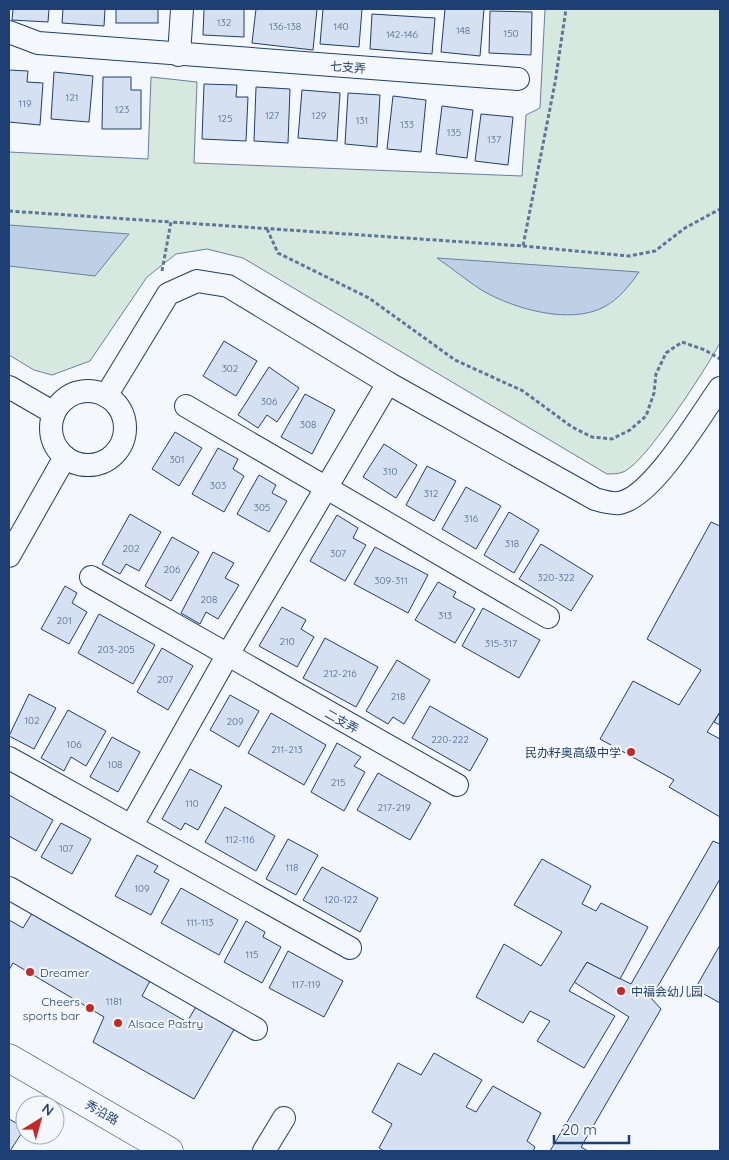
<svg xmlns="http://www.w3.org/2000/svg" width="729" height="1160" font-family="Quicksand,'Noto Sans SC',sans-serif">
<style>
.green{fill:#d7e8df;stroke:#687fa3}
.water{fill:#bed0e5;stroke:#687fa3}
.building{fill:#d5e0f0;stroke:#1d3f73}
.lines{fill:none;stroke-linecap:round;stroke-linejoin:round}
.street-casing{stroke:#1d3f73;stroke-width:24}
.secondary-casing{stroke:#1d3f73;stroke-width:29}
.path{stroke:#5e769c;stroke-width:3;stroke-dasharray:4 2.5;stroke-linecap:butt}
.street{stroke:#f4f7fb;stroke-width:22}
.secondary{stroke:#f4f7fb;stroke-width:28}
.poi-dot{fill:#c62828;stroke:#f4f7fb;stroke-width:2}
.labels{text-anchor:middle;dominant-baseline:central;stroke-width:4;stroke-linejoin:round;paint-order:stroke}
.number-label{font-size:10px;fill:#4b6792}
.street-label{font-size:12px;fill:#1d3f73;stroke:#f4f7fb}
.poi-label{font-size:12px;fill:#1d3f73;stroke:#f4f7fb;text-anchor:start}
</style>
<rect width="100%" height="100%" fill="#f4f7fb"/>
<path class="green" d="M545,9H720V343C707,367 645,464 623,472C618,474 612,474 607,474L243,258L207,249L176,254L147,277L90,361L52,375L34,370L9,355V152L148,159L151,77L197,82L194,163L522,176L526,115L540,108Z"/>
<g class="water">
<path d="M9,225L129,234L95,276L9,266Z"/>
<path d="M437,258L639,272C630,285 619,299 604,307C570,325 515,309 483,291C467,281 452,268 437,258Z"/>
</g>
<g class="building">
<path d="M13,9H49L48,22L12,20Z"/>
<path d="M63,9H105L104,26L62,23Z"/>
<rect x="116" y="9" width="42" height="14"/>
<path d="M204,9H244V37L203,35Z"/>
<path d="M256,9H317L313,50L252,43Z"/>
<path d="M323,9H362L359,47L320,44Z"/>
<path d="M445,9H484L480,56L441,52Z"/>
<path d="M490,11L532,12L531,55L489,53Z"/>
<path d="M372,14L435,18L432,54L370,49Z"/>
<path d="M9,70L28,71L27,82L43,83L40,125L9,122Z"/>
<path d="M54,72L93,76L89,122L51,119Z"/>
<path d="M103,77H131V90H141V129H102Z"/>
<path d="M204,84L237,85L236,97H248L246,141L202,139Z"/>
<path d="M256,87L290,89L288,143L254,141Z"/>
<path d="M302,90L340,93L337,141L298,138Z"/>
<path d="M348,93L380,95L377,147L345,144Z"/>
<path d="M393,96L426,100L421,152L387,149Z"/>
<path d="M442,106L473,110L467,158L436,154Z"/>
<path d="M481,114L513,117L508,165L475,161Z"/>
<path d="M224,341L257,361L236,396L203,376Z"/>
<path d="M269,367L299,388L277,422L267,415L258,428L238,415Z"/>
<path d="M305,394L335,410L312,454L281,437Z"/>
<path d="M175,432L202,448L179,486L152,469Z"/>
<path d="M384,444L417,465L396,498L363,477Z"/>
<path d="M218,448L238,459L233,469L244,476L224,512L192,494Z"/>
<path d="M427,466L456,481L434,521L406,505Z"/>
<path d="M259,475L276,485L272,493L287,501L269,532L237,514Z"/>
<path d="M466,487L501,506L476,549L442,529Z"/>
<path d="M509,512L539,530L514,573L484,555Z"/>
<path d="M130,514L161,532L139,571L126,564L120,574L102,564Z"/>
<path d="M337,515L358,528L353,538L366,545L345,581L310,561Z"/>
<path d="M711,522L720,526V712L707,732L720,739V817L669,787L674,780L600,739L633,681L679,705L701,670L647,639Z"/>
<path d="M172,537L199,552L171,601L145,586Z"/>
<path d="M541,544L593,576L571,611L519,579Z"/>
<path d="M375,547L428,575L408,613L354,584Z"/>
<path d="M213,552L234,563L225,578L239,585L218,619L206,612L200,624L181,613Z"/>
<path d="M438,582L456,592L453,597L475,609L455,643L415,620Z"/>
<path d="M65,586L77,593L72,603L87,612L69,644L41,629Z"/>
<path d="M282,607L306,620L301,629L314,637L297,667L259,646Z"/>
<path d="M483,608L540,640L519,678L462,646Z"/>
<path d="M99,614L155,645L133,684L78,653Z"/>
<path d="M325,638L378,667L356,707L303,678Z"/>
<path d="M162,648L193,666L168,710L137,692Z"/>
<path d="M397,660L430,680L404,724L393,717L388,724L366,711Z"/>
<path d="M29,694L56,708L34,749L9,736Z"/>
<path d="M230,695L259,711L239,747L210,730Z"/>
<path d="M430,706L488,739L470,771L412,738Z"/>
<path d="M68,710L106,731L86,766L71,757L64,771L41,758Z"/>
<path d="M720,712V725L714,722Z"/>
<path d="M271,713L326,745L304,785L248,753Z"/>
<path d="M112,737L140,752L118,792L90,777Z"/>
<path d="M337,743L361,757L354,766L365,772L344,811L311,792Z"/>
<path d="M190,769L222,786L198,830L185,823L181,830L162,819Z"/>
<path d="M378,773L431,803L410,840L357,810Z"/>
<path d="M9,795L53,820L36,851L9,836Z"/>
<path d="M225,807L275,836L256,871L205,842Z"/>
<path d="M61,823L91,839L72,874L41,857Z"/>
<path d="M288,839L318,855L296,895L266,879Z"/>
<path d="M713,841L720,844V879L651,998L661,1009L581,1147L588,1151H550L629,1017L574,982L587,962L631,984Z"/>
<path d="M137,855L158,866L154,872L169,880L151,915L115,896Z"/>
<path d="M542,859L591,886L582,904L596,911L601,903L648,927L620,979L587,962L569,991L615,1016L584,1068L537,1041L550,1021L530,1011L523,1023L476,997L504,944L541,966L562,932L514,905Z"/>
<path d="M322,867L378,898L360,932L303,900Z"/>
<path d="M181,888L238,920L219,955L161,923Z"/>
<path d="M34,910L150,981L142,996L187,1022L197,1005L236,1026L194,1099L93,1042L104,1017L13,963L9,970V920L23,928Z"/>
<path d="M246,921L265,932L263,937L281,947L262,983L224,962Z"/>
<path d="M720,945V1003L695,989Z"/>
<path d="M288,951L343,981L324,1017L269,988Z"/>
<path d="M434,1053L482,1080L466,1107L476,1112L493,1086L541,1113L527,1141L535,1147L533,1151H384L379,1148L392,1124L372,1112L398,1063L421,1075Z"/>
<path d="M9,1119L25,1128L10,1151H9Z"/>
</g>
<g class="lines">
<g class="street-casing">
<g id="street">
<path d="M9,32L38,43L518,79"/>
<path d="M179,55L182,9"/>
<path d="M9,387L54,413"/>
<circle cx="88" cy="428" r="37"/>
<path d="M106,396L168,294L197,281L228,286L388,383L595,499C602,501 612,504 619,503C652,498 700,416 720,388"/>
<path d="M186,406L548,617"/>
<path d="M9,556L65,457"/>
<path d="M91,577L457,785"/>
<path d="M9,758L350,948"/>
<path d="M132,825L227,656L388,383"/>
<path d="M9,888L256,1029"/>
<path d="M264,1151L284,1118"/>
</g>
</g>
<g class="secondary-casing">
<path id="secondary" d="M9,1058L169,1151"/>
</g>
<g class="path">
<path d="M9,211L171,222"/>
<path d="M267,229L278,253L369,298L455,360L523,391L572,427L592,437L612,439L630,430L646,416L654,393L656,374L666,353L682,342L705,350L720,359"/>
<path d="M523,246L629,256L655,251L685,228L720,209"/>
<path d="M162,271L171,222L523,246L555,83L566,9"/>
</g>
<use href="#street" class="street"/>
<use href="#secondary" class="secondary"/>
</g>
<g class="poi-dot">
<circle cx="631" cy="752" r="5"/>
<circle cx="30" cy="972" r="5"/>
<circle cx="621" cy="991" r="5"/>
<circle cx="90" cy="1008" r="5"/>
<circle cx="118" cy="1023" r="5"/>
</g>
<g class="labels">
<g class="number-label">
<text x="224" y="22">132</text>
<text x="285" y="26">136-138</text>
<text x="341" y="26">140</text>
<text x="463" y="30">148</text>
<text x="511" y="33">150</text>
<text x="402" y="34">142-146</text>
<text x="72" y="97">121</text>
<text x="25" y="103">119</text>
<text x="122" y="109">123</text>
<text x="272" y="115">127</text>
<text x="319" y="115">129</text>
<text x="225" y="118">125</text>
<text x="362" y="120">131</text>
<text x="407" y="124">133</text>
<text x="454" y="132">135</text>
<text x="494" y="139">137</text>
<text x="230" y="368">302</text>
<text x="269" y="401">306</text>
<text x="308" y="424">308</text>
<text x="177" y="459">301</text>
<text x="390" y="471">310</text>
<text x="218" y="485">303</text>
<text x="431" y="493">312</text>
<text x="262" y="507">305</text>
<text x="471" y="518">316</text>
<text x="512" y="543">318</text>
<text x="131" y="548">202</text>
<text x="338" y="553">307</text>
<text x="172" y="569">206</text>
<text x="556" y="577">320-322</text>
<text x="391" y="580">309-311</text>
<text x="209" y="599">208</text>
<text x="445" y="615">313</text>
<text x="64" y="620">201</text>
<text x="287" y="641">210</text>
<text x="501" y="643">315-317</text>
<text x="116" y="649">203-205</text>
<text x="340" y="673">212-216</text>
<text x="165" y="679">207</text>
<text x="398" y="696">218</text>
<text x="32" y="720">102</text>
<text x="235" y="721">209</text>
<text x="450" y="739">220-222</text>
<text x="74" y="744">106</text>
<text x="287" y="749">211-213</text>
<text x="115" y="764">108</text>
<text x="338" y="782">215</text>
<text x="192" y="803">110</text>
<text x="394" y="807">217-219</text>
<text x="240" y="839">112-116</text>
<text x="66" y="848">107</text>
<text x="292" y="867">118</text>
<text x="142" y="888">109</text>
<text x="341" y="899">120-122</text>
<text x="200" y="922">111-113</text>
<text x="252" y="954">115</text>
<text x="306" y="984">117-119</text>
<text x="114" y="1001">1181</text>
</g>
<g class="street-label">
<text transform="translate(348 67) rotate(4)">七支弄</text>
<text transform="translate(342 721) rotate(29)">二支弄</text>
<text transform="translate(102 1112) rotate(30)">秀沿路</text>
</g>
<g class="poi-label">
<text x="621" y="752" text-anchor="end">民办籽奥高级中学</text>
<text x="40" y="972">Dreamer</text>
<text x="631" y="991">中福会幼儿园</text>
<text x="80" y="1001" text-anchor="end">Cheers<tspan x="80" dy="14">sports bar</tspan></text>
<text x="128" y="1023">Alsace Pastry</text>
</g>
</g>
<rect width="729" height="1160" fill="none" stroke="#1d3f73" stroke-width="20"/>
<g transform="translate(40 1120) rotate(37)"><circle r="24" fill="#f4f7fb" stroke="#9eadc5"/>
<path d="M0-4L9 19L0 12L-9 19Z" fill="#c62828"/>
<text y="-8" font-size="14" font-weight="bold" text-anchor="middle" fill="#1d3f73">N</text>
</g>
<path d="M554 1135v8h75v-8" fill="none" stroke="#1d3f73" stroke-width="2.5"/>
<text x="562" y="1135" font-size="15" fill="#1d3f73" stroke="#f4f7fb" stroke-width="4" paint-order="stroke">20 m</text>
</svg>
